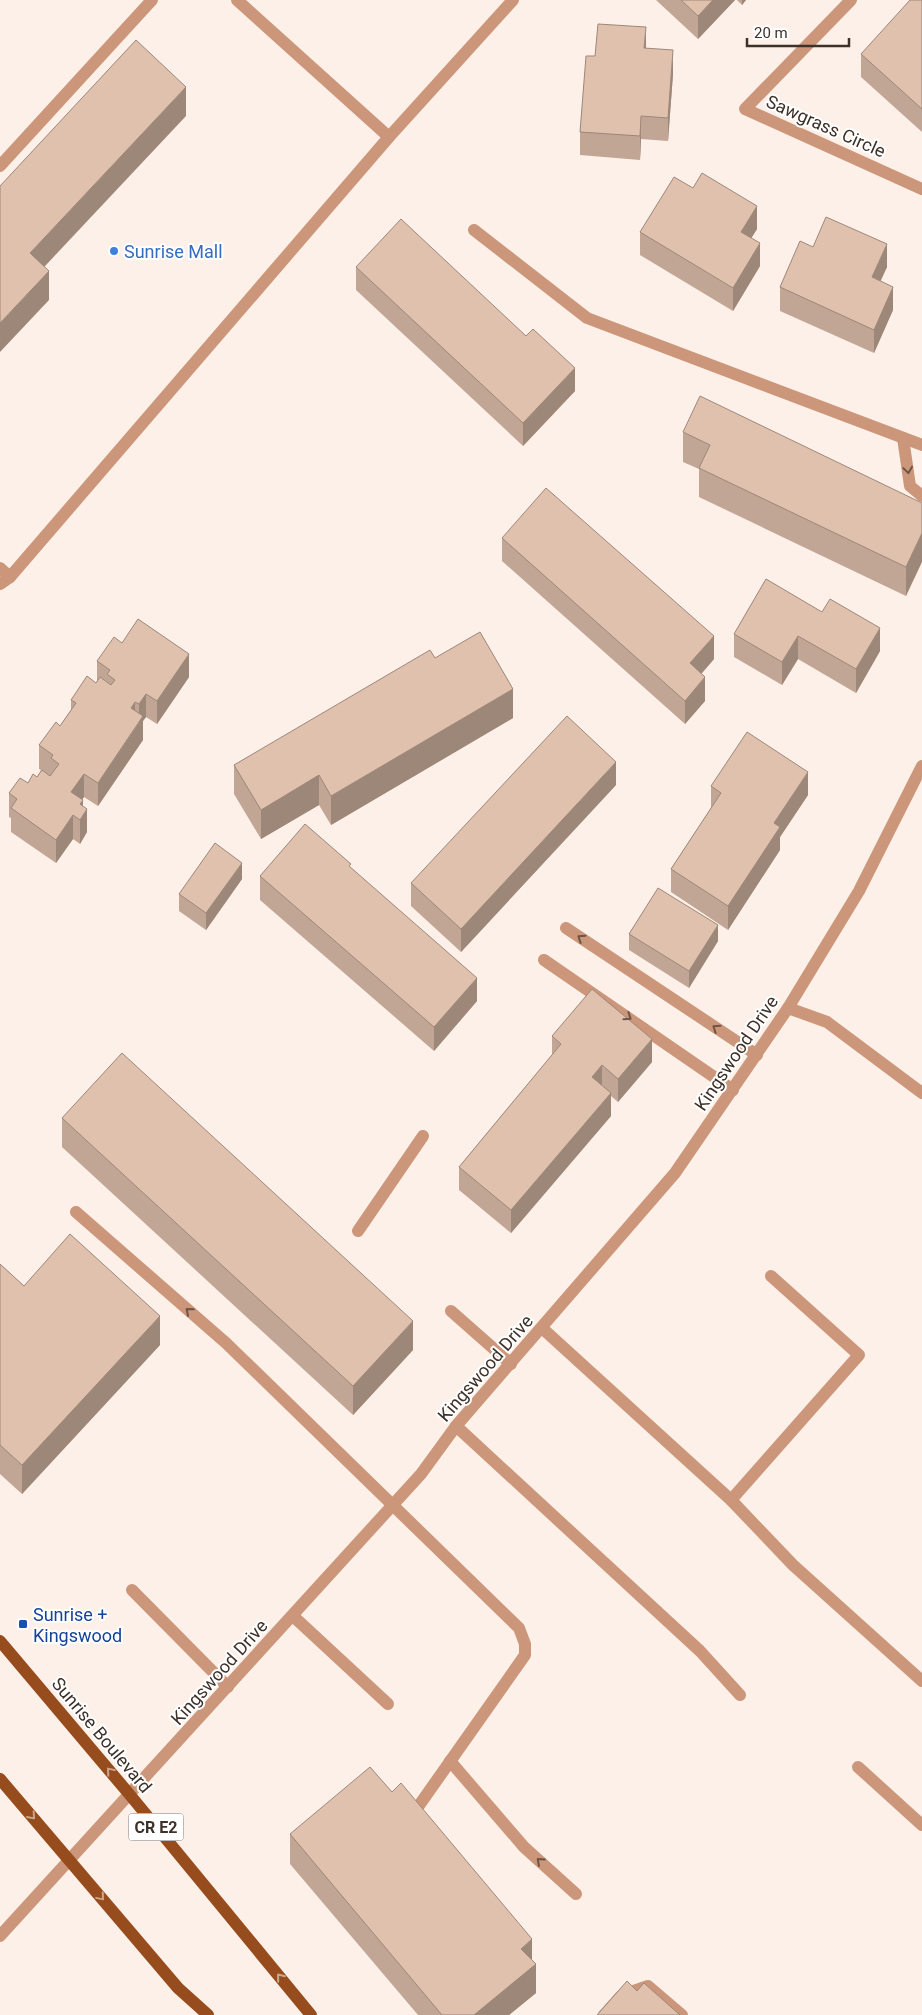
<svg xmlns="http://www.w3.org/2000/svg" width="922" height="2015" font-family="Roboto,sans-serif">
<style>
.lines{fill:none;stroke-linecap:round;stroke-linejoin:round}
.service{stroke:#cc967a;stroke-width:12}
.minor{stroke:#cc967a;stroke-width:12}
.tertiary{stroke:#cc967a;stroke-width:12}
.primary{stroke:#974c1e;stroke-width:12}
.wall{fill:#c1a695}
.shaded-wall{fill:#9d8779}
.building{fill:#e0c1ad;stroke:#9d8779}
.oneway{stroke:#6f5445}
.oneway2{stroke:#cba68e}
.shop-dot{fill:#3f7fe0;stroke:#fff;stroke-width:2}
.transit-dot{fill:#1a4fb4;stroke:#fff;stroke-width:2}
.labels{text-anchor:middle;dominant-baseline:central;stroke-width:4;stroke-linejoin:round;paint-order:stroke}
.shield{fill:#fff;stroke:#776f69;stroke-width:1}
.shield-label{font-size:16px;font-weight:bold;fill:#3d3129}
.street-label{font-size:18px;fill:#3d3129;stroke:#fff}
.shop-label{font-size:18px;fill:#366cbe;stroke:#fff;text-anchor:start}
.transit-label{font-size:18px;fill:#164399;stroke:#fff;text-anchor:start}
</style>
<rect width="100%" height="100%" fill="#fdf0e8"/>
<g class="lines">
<g class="service">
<path d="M237,0L389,137"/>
<path d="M0,166L152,0"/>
<path d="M474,230L587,318L922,445"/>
<path d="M903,438L910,486L922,496"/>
<path d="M0,568L10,577"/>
<path d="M566,928L757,1055"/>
<path d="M544,960L733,1090"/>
<path d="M76,1212L226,1343L519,1628L525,1644V1655L413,1814"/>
<path d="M358,1231L423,1136"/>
<path d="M451,1311L511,1364"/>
<path d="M542,1328L731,1500L793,1565L922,1681"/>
<path d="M456,1426L700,1651L740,1695"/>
<path d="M731,1500L859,1355L771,1276"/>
<path d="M132,1590L228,1687"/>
<path d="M293,1616L388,1704"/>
<path d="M450,1761L524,1847L576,1894"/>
<path d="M858,1767L922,1825"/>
<path d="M604,2015L622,1995L648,1986L682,2015"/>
</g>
<g class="minor">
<path d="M851,0L745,109L922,189"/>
<path d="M0,584L10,577L389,137L513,0"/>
<path d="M788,1008L827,1022L922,1093"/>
</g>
<path class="tertiary" d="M0,1936L421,1474L456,1426L675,1173L788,1008L859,891L922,766"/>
<g class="primary">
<path d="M0,1641L130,1795L311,2015"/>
<path d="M0,1779L178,1988L208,2015"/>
</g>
</g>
<g class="wall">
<path d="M656,0H735L698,39Z"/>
<path d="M737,0H746L742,5Z"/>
<path d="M922,0V132L861,77V54Z"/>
<path d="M646,48L673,74L668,141L641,139L640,160L580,155V132L595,56Z"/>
<path d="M757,229L751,238L760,266L733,311L640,255V232Z"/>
<path d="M813,247L887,267L880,281L893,310L874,353L780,311V287Z"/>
<path d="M356,267L575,391L523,446L356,290Z"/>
<path d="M683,432L922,503L906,596L699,497V469L683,462Z"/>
<path d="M502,538L714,659L701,674L705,701L685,724L502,561Z"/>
<path d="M766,579L880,651L856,693L798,659L782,685L734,657V634Z"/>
<path d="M122,643L189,677L157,724L146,717L143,721V740L98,806L84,797L82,799L87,832L80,844L73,839L56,863L11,832V818L9,817V793L37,777L41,770L39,769V745L60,726L71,710V700L96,683L97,681V661Z"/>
<path d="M435,658L513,718L331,825L319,805L261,839L234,794V765Z"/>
<path d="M616,785L461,952L411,906V883Z"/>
<path d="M711,786L808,795L780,837V850L728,930L671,892V869L711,808Z"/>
<path d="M351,868L477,1001L434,1051L260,900V876Z"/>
<path d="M242,879L206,930L179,911V894Z"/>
<path d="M629,934L718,941L689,988L629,950Z"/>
<path d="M552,1036L652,1062L618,1102L611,1096V1116L511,1233L459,1190V1167L552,1055Z"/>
<path d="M62,1118L413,1350L353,1415L62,1147Z"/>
<path d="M0,1264L24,1286L160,1345L22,1494L0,1474Z"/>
<path d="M290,1834L532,1960L536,1993L509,2015H418L290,1864Z"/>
</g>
<g class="shaded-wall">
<path d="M713,0H735L698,39V16Z"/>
<path d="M742,0H746L742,5Z"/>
<path d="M646,27V50L644,48Z"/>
<path d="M673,50V74L668,141V118Z"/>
<path d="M186,87V116L30,282V253Z"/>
<path d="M641,116V139L640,160V136Z"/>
<path d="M757,206V229L741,255V232Z"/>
<path d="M760,243V266L733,311V288Z"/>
<path d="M887,244V267L872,300V277Z"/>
<path d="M49,271V300L0,352V323Z"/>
<path d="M893,287V310L874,353V330Z"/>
<path d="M575,368V391L523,446V423Z"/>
<path d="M922,533V562L906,596V567Z"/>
<path d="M880,628V651L856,693V669Z"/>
<path d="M714,636V659L690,687V663Z"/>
<path d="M798,636V659L782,685V662Z"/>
<path d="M189,654V677L157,724V701Z"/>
<path d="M705,677V701L685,724V701Z"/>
<path d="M513,689V718L331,825V796Z"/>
<path d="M146,694V717L143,721V740L98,806V783L139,723V704Z"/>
<path d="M135,702V725L131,708Z"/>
<path d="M616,762V785L461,952V929Z"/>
<path d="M808,772V795L780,837V850L728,930V906L774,823Z"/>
<path d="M84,774V797L71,815V792Z"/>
<path d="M319,775V805L261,839V810Z"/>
<path d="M83,800V815L87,809V832L80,844V804Z"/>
<path d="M73,815V839L56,863V840Z"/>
<path d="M242,863V879L206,930V913Z"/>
<path d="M718,925V941L689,988V971Z"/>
<path d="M477,978V1001L434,1051V1027Z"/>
<path d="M652,1039V1062L618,1102V1079Z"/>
<path d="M602,1065V1088L592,1077Z"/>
<path d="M611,1093V1116L511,1233V1210Z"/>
<path d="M160,1316V1345L22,1494V1465Z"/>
<path d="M413,1321V1350L353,1415V1386Z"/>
<path d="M532,1939V1967L536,1964V1993L509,2015H474L521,1949Z"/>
</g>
<g class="building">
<path d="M681,0H713L698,16Z"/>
<path d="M910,0H922V109L861,54Z"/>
<path d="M598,24L646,27L644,48L673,50L668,118L641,116L640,136L580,132L586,56H595Z"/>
<path d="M136,40L186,87L30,253L49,271L0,323V186Z"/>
<path d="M702,173L757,206L741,232L760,243L733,288L640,232L674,177L693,188Z"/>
<path d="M826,217L887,244L872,277L893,287L874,330L780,287L800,241L813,247Z"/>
<path d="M401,219L526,336L533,329L575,368L523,423L356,267Z"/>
<path d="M700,396L922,503V533L906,567L699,468L710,445L683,432Z"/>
<path d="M546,488L714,636L690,663L705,677L685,701L502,538Z"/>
<path d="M766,579L822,612L830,599L880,628L856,669L798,636L782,662L734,634Z"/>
<path d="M138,619L189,654L157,701L146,694L139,704L135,702L131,708L143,716L98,783L84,774L71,792L83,800L80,804L87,809L80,820L73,815L56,840L11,808L17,799L9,793L20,778L28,783L33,774L37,777L42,770L50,776L59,764L51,758L53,755L39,745L56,722L60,726L76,703L71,700L87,676L96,683L100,677L111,685L115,680L107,674L110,670L97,661L114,637L122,643Z"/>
<path d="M480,632L513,689L331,796L319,775L261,810L234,765L430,650L435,658Z"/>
<path d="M567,716L616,762L461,929L411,883Z"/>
<path d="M747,732L808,772L774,823L780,827L728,906L671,869L721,793L711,786Z"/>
<path d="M305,824L351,864L349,866L477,978L434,1027L260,876Z"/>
<path d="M215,843L242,863L206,913L179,894Z"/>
<path d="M658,888L718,925L689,971L629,934Z"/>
<path d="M592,989L652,1039L618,1079L602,1065L592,1077L611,1093L511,1210L459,1167L561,1044L552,1036Z"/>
<path d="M122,1053L413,1321L353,1386L62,1118Z"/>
<path d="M70,1234L160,1316L22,1465L0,1445V1264L24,1286Z"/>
<path d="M370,1767L392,1792L401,1783L532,1939L521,1949L536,1964L474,2015H442L290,1834Z"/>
<path d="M627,1981L637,1991L644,1983L680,2015H597Z"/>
</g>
<defs><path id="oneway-chevron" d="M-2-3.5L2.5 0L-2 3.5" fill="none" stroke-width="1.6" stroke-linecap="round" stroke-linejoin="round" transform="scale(1.25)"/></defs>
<g class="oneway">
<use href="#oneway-chevron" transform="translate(908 470) rotate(82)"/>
<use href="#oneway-chevron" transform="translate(581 938) rotate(-146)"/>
<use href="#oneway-chevron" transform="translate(628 1017) rotate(35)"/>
<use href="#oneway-chevron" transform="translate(716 1028) rotate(-146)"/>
<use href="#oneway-chevron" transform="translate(189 1311) rotate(-139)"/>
<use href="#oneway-chevron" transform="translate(540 1861) rotate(-138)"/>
</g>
<g class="oneway2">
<use href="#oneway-chevron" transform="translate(110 1771) rotate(-130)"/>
<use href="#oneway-chevron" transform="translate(32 1816) rotate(49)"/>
<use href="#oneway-chevron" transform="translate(101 1897) rotate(50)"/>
<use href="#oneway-chevron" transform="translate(280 1977) rotate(-129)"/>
</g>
<circle class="shop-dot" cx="114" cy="251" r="5"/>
<rect class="transit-dot" x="18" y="1619" width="10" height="10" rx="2.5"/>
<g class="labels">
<rect class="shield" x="128.5" y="1813.5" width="55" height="27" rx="4"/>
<g class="shield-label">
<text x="156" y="1827">CR E2</text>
</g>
<g class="street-label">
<text transform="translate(826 126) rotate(24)">Sawgrass Circle</text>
<text transform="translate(736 1053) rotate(-56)">Kingswood Drive</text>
<text transform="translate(485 1368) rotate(-49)">Kingswood Drive</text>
<text transform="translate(219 1672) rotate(-48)">Kingswood Drive</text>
<text transform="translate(102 1735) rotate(50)">Sunrise Boulevard</text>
</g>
<g class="shop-label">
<text x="124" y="251">Sunrise Mall</text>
</g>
<g class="transit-label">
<text x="33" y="1614">Sunrise +<tspan x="33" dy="21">Kingswood</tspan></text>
</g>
</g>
<path d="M747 38v8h102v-8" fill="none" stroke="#3d3129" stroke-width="2.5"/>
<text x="754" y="38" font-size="15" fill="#3d3129" stroke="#ffffff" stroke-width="4" paint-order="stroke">20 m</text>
</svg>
